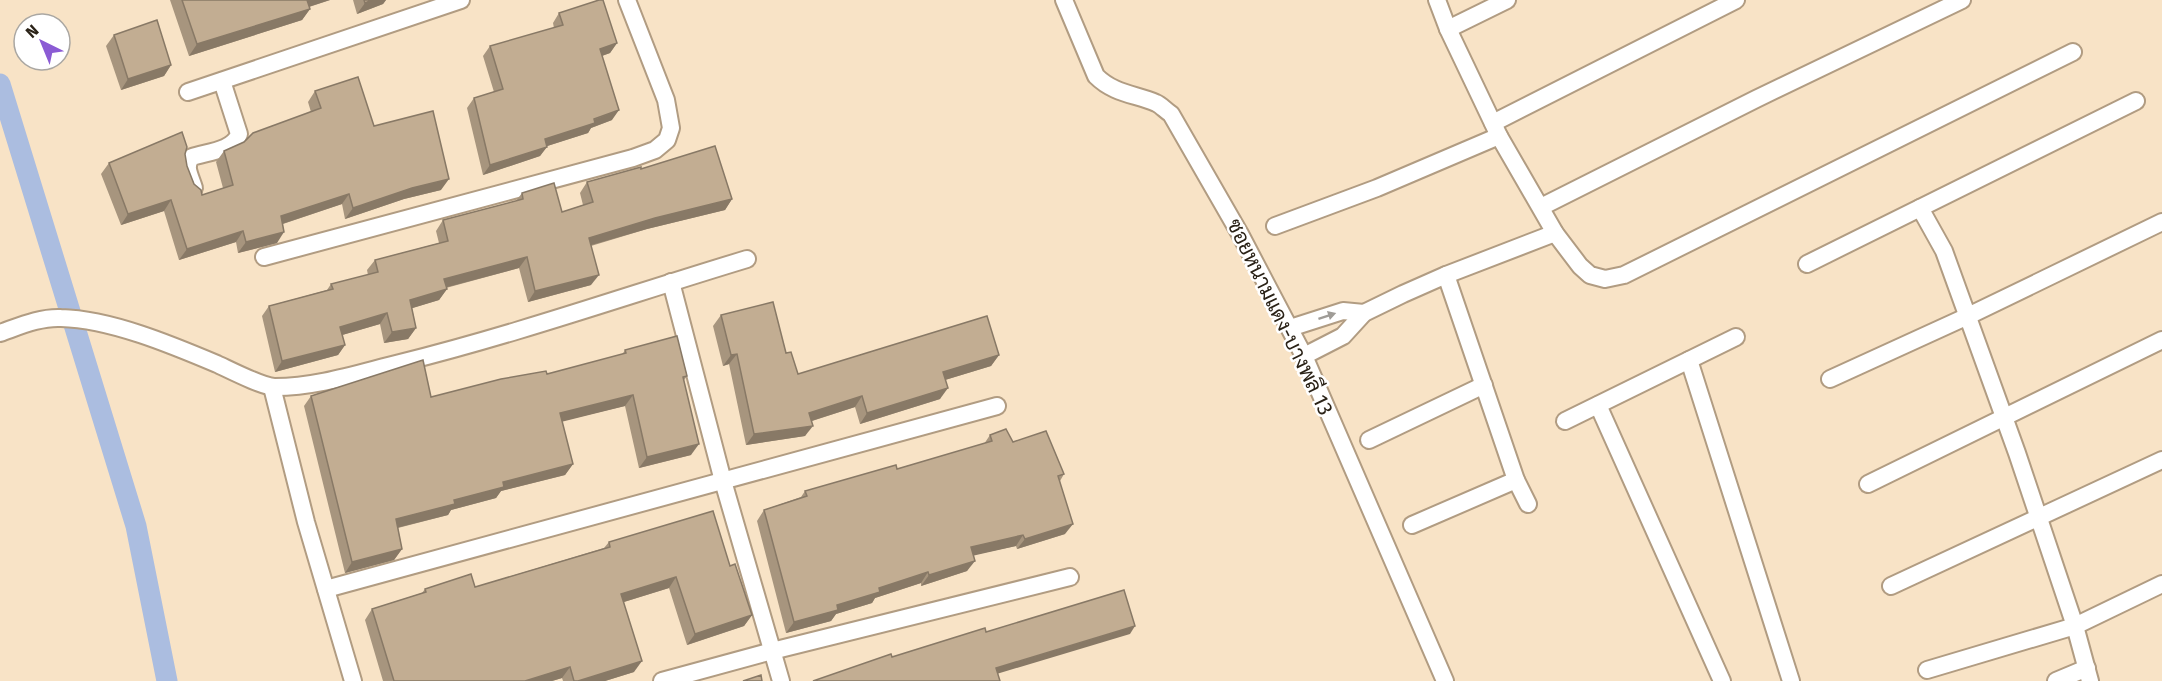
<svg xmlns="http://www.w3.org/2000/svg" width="2162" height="681" font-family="'Fira Sans',Sarabun,sans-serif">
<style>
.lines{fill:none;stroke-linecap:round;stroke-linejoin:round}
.canal{stroke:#abbde0;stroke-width:21}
.minor-casing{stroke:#b19c82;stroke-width:20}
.minor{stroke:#fff;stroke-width:16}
.wall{fill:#a7957e}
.shaded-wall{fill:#887966}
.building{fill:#c2ad92;stroke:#887966;stroke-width:1.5}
.oneway{fill:#9f9c97}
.labels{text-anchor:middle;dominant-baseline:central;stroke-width:5;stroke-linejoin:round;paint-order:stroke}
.street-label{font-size:21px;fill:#2a2217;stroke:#fff}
</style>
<rect width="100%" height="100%" fill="#f8e3c6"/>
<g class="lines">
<path class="canal" d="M0,84L136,526L167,681"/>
<g class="minor-casing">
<g id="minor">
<path d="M1064,0L1096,76C1114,94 1135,94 1156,103C1161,105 1166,111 1171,114L1240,234L1304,356L1445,681"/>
<path d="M1437,0L1448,29L1499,136L1555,233L1580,266L1590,275L1605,279L1624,275L2073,52"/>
<path d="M1448,29L1507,0"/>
<path d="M188,92L461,0"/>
<path d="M1493,123L1736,0"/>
<path d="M194,188C191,177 183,166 192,157C207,152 233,151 239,134L222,81"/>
<path d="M1541,207L1756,99L1962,0"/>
<path d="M1920,208L1944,251L2017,453L2075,626L2090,681"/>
<path d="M1275,226L1377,188L1499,136"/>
<path d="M264,257L633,158L655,150L667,140L671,128L666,100L627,0"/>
<path d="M1807,264L2136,101"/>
<path d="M1446,275L1516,480L1528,504"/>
<path d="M671,282L723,481L781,681"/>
<path d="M1290,328L1343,311L1364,313"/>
<path d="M0,333C20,326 40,317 61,318C110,319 172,345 217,364C230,370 263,387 275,387C317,387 359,373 400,363C517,334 631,294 747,259"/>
<path d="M1304,356L1343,336L1364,313L1403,294L1446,275L1555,233"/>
<path d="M1689,360L1791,681"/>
<path d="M1830,379L1968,316L2162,222"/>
<path d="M272,387L306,522L353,681"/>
<path d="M1598,405L1722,681"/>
<path d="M1565,421L1736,337"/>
<path d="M1369,440L1484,385"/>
<path d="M1868,484L2162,340"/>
<path d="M1412,525L1516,480"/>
<path d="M1891,586L2162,460"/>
<path d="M326,589L997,406"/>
<path d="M1927,670L2075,626L2162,584"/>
<path d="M662,681L772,651L1070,577"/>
<path d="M2056,681L2087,668"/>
</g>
</g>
<use href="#minor" class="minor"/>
</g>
<g class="wall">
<path d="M170,0H330L309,7L310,9L302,20L189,56Z"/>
<path d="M353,0H386L383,4L357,14Z"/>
<path d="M559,13L617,43L610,53L602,56L612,120L591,128L588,133L547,146L540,156L483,175L467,108L474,98L494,92L483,56L490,46L554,28L553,23Z"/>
<path d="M114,35L171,65L164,76L121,90L106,46Z"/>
<path d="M315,91L374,126L441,190L404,199L345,219L342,204L283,224L277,243L238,253L236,242L179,260L164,211L121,225L101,174L109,163L185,154L187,166L194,184L202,195L223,188L216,162L224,151L311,112L308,102Z"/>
<path d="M641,169L732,199L725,210L647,229L591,246V285L528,302L519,268L446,288L447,289L439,300L412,308L416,328L408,339L384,343L380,324L342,335L345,345L338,355L275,372L262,316L269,306L327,290L331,284L368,275L367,270L375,260L439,243L436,231L443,220L516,201L522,193L562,212L583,205L580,193L587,182Z"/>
<path d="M721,315L786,353L798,374L999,355L991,366L945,380L940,399L860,424L855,407L812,421L805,436L746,445L729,364L723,366L713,326Z"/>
<path d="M625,350L687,376L684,380L691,455L639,468L625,406L562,421L573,464L565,475L501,491L496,498L451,510L448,515L398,528L402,549L394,560L345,573L304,406L311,396L431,397L547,374L622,355Z"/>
<path d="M990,435L1013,442L1064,474L1060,481L1065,534L1017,549L1016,546L973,555L967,571L921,586V583L875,598L872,603L836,614L831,621L786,633L757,521L764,510L801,497L805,491L897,469L984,444Z"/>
<path d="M609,542L730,566L752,615L744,626L687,645L669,588L624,602L634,672L605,681H563L562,678L552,681H383L365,620L372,609L422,593L425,589L475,587L604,548Z"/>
</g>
<g class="shaded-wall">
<path d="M306,0H330L299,10Z"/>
<path d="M372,0H386L383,4L357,14L365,3Z"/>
<path d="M310,9L302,20L189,56L197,44Z"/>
<path d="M617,43L610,53L593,59L600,49Z"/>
<path d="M171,65L164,76L121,90L128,79Z"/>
<path d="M619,110L612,120L591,128L588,133L538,149L545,139Z"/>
<path d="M547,147L540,156L483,175L490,165Z"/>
<path d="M449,179L441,190L404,199L345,219L353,208L412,188Z"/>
<path d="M349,194L342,204L273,227L281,216Z"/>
<path d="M732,199L725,210L647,229L581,248L589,238L655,218Z"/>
<path d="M171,200L164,211L121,225L128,214Z"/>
<path d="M243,231L236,242L179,260L187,249Z"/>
<path d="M284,232L277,243L238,253L246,242Z"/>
<path d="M527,257L519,268L436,290L444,279Z"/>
<path d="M599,275L591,285L528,302L535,291Z"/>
<path d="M447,289L439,300L403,311L410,300Z"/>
<path d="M387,313L380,324L332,338L340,327Z"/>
<path d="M416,328L408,339L384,343L392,332Z"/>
<path d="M345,345L338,355L275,372L282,361Z"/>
<path d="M737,354L729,364L723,366L731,355Z"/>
<path d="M999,355L991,366L935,383L943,372Z"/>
<path d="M948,388L940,399L860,424L867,413Z"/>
<path d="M633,395L625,406L553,424L560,413Z"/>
<path d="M862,396L855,407L802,424L809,413Z"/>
<path d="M813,426L805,436L746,445L754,434Z"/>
<path d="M699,444L691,455L639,468L647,457Z"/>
<path d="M573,464L565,475L501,491L496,498L451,510L448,515L388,530L396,519L454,500L503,482Z"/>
<path d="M1073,524L1065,534L1017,549L1025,539Z"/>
<path d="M1023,535L1016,546L963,558L971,547Z"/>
<path d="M402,549L394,560L345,573L352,562Z"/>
<path d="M975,561L967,571L921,586L929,575Z"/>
<path d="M928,572L921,583L875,598L872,603L836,614L831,621L786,633L794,622L879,588Z"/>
<path d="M676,577L669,588L614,605L621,594Z"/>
<path d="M752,615L744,626L687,645L695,634Z"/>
<path d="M1135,626L1130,634L990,676L996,668Z"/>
<path d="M642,661L634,672L605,681H578Z"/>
<path d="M570,667L562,678L552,681H525Z"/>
</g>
<g class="building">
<path d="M182,0H307L310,9L197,44Z"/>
<path d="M364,0H372L365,3Z"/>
<path d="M599,0H603L617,43L600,49L619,110L594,119L595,123L545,139L547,147L490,165L474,98L503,89L490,46L563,25L559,13Z"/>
<path d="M157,20L171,65L128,79L114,35Z"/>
<path d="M358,77L374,126L433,111L449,179L412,188L353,208L349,194L281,216L284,232L246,242L243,231L187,249L171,200L128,214L109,163L182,132L187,147L185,154L187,166L194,184L201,190L202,195L233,185L224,151L244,142L253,133L321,108L315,91Z"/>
<path d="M715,146L732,199L655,218L589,238L599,275L535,291L527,257L444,279L447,289L410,300L416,328L392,332L387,313L340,327L345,345L282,361L269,306L333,289L331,284L378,272L375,260L448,241L443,220L523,199L522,193L554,183L562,212L593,202L587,182L641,167V169Z"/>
<path d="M773,302L786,353L791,352L798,374L987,316L999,355L943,372L948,388L867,413L862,396L809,413L813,426L754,434L737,354L731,355L721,315Z"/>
<path d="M677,336L687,376L683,377L699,444L647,457L633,395L560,413L573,464L503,482L504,487L454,500L455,504L396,519L402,549L352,562L311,396L423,360L431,397L501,379L546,371L547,374L626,353L625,350Z"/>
<path d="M1006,429L1013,442L1046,431L1064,474L1058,476L1073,524L1025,539L1023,535L971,547L975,561L929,575L928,572L879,588L880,592L837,605L838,610L794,622L764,510L807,496L805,491L896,465L897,469L992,441L990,435Z"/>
<path d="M713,511L730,566L735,564L752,615L695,634L676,577L621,594L642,661L578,681H574L570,667L525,681H394L372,609L426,592L425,589L471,574L475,587L610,547L609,542Z"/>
<path d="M1124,590L1135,626L996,668L1000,681H813L891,654L892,657L985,628L986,632Z"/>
<path d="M761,675L762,681H743Z"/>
</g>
<defs><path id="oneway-solid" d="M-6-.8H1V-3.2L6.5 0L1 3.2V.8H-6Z" transform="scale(1.5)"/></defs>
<use class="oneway" href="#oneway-solid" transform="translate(1327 316) rotate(-18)"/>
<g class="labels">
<g class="street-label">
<text transform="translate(1280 317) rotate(64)">ซอยหนามแดง-บางพลี 13</text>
</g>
</g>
<g transform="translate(42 42) rotate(317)"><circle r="28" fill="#ffffff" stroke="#aaa7a2" stroke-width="1.5"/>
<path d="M0-4.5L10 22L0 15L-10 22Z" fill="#8b5bd4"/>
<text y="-9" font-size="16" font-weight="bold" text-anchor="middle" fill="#2a2217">N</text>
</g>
</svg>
